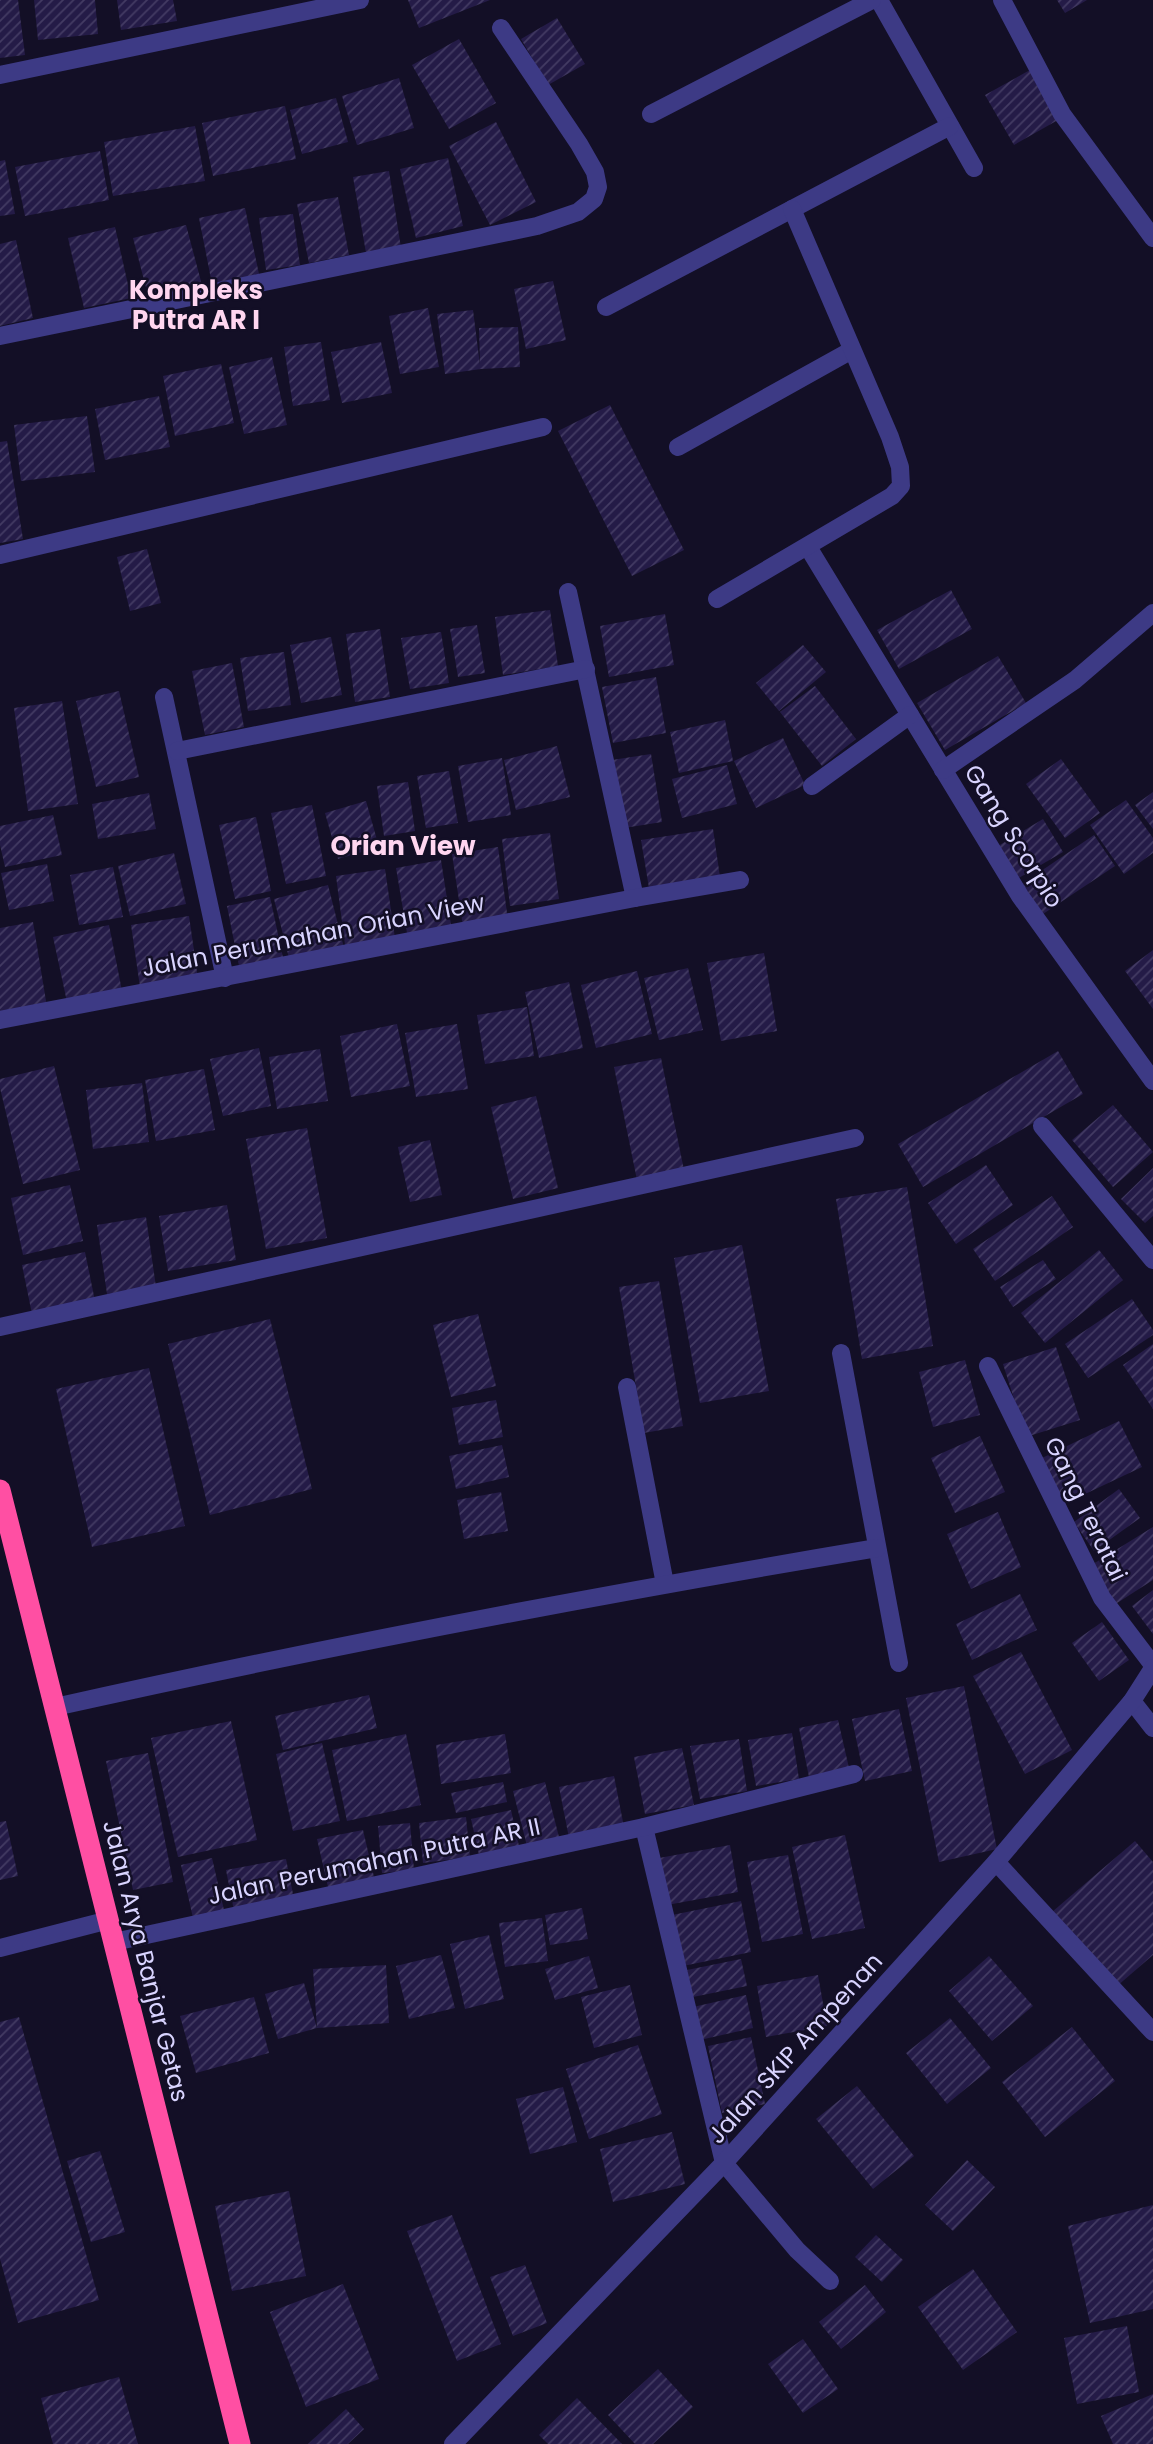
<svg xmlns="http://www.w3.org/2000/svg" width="1153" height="2444" font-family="Poppins,sans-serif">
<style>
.building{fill:url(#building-hatch)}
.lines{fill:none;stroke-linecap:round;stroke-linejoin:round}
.minor{stroke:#3d3a85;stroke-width:18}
.highway{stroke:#ff4fa3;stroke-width:21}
.labels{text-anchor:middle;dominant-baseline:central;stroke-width:5;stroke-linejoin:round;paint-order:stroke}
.street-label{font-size:24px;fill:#d9d4ff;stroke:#130f26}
.neighbourhood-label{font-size:26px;font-weight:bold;fill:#ffd6f0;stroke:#130f26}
</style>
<defs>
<pattern id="building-hatch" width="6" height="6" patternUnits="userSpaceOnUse" patternTransform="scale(1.75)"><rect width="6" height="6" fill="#241b47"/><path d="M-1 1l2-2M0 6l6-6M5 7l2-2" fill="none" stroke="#433b63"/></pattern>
</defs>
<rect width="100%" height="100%" fill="#130f26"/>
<g class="building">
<path d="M0,0H18L25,55L0,58Z"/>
<path d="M34,0H95L98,34L38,40Z"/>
<path d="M117,0H173L177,21L121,30Z"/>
<path d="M408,0H490L419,28Z"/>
<path d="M1057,0H1087L1065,13Z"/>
<path d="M557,18L585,64L548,85L521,39Z"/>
<path d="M459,39L496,103L449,129L412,65Z"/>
<path d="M1030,70L1058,120L1014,145L985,95Z"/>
<path d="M399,78L414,128L357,145L342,96Z"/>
<path d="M336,98L348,142L302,154L290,110Z"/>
<path d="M285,106L296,159L213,176L202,123Z"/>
<path d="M496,122L536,202L490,225L449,146Z"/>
<path d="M195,126L205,181L113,196L104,142Z"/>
<path d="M100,151L109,200L25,216L15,167Z"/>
<path d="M448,158L463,226L416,238L400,169Z"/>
<path d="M5,160L15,214L0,216V161Z"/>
<path d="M389,171L401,248L366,253L353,177Z"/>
<path d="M338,197L349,255L309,263L297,204Z"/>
<path d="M245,208L259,274L212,284L199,218Z"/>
<path d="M293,214L300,265L266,270L259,218Z"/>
<path d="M186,225L202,285L149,299L133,238Z"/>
<path d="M115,227L131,298L84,308L68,238Z"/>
<path d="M16,240L33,318L0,326V244Z"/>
<path d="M553,281L566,340L526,349L514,289Z"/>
<path d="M428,308L439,367L400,374L389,316Z"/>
<path d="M473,310L480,365L479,328L518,327L520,367L481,369L445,374L437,314Z"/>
<path d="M321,342L330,400L293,406L284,347Z"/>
<path d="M381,342L392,393L342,403L331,352Z"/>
<path d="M272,357L287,425L244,434L229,367Z"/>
<path d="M221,364L234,423L175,436L163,376Z"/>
<path d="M159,396L170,447L105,460L95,409Z"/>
<path d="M610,405L684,550L632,576L558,431Z"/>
<path d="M87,416L95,472L21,481L14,425Z"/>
<path d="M7,441L23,539L0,543V442Z"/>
<path d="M147,549L161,603L130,611L117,557Z"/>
<path d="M951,590L972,629L899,669L877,630Z"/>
<path d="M550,610L558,666L503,675L495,617Z"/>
<path d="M665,614L674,665L609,677L600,626Z"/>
<path d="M477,625L485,673L458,677L450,629Z"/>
<path d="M380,629L390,697L355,702L346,634Z"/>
<path d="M441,632L449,683L410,689L401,638Z"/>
<path d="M331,637L342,695L301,703L290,645Z"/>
<path d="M803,645L826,672L779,711L756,683Z"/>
<path d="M284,652L291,705L248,711L240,658Z"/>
<path d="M998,656L1026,703L945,750L917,703Z"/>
<path d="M232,663L244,727L205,735L192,671Z"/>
<path d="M656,677L666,733L613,743L602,687Z"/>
<path d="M815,686L856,739L822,766L780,712Z"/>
<path d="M119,691L139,777L96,787L76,701Z"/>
<path d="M62,701L78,804L28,811L14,708Z"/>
<path d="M725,720L733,761L679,773L670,732Z"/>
<path d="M783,738L805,785L756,808L734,761Z"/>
<path d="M557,746L570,797L516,810L504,760Z"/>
<path d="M651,754L662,822L624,828L612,760Z"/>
<path d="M502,758L511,815L468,822L458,766Z"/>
<path d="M1061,759L1100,813L1065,838L1026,784Z"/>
<path d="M727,765L737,804L682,818L672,779Z"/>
<path d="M449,771L458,823L426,828L417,776Z"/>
<path d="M408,782L415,831L384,836L377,786Z"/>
<path d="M1153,792V829L1135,805Z"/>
<path d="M149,793L156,829L98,839L92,804Z"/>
<path d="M1126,800L1153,838V853L1124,874L1090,825Z"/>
<path d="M366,801L379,847L338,859L325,813Z"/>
<path d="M312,805L326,876L286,884L271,813Z"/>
<path d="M53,815L62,855L5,867L0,845V826Z"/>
<path d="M256,817L271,891L235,899L219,825Z"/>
<path d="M1043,819L1063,852L1017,879L998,846Z"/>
<path d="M713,829L720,877L649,888L641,840Z"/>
<path d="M550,833L559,899L510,906L502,839Z"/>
<path d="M1094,835L1115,866L1040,916L1019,886Z"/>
<path d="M498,847L508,920L463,927L452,854Z"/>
<path d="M174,853L186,904L130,916L118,866Z"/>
<path d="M441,860L452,931L408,939L396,868Z"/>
<path d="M47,864L54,901L9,910L1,873Z"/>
<path d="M113,867L123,917L79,925L70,875Z"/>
<path d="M385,869L395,938L345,945L336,876Z"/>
<path d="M328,885L344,948L290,962L274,899Z"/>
<path d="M270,897L284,962L240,971L227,906Z"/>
<path d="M189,916L198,978L140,987L131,925Z"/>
<path d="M33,922L47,1007L0,1015V928Z"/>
<path d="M109,925L122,991L67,1002L53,937Z"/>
<path d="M1153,950V1009L1125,971Z"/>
<path d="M764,953L777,1031L721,1041L707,963Z"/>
<path d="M688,968L703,1030L659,1040L644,978Z"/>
<path d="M637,971L652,1034L596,1048L581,985Z"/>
<path d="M569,982L583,1048L539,1058L525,992Z"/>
<path d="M527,1007L534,1056L485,1064L477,1015Z"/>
<path d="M397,1024L410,1086L351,1097L340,1036Z"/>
<path d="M457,1024L468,1089L416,1097L405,1033Z"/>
<path d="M259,1048L271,1106L223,1116L210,1059Z"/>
<path d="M320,1049L328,1101L277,1109L269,1057Z"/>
<path d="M1058,1051L1083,1094L923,1187L898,1144Z"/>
<path d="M661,1058L684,1170L637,1180L614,1067Z"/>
<path d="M54,1066L80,1170L23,1184L0,1088V1079Z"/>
<path d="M204,1069L215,1130L156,1141L145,1080Z"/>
<path d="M142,1083L149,1142L93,1149L86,1090Z"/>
<path d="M536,1096L558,1188L513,1199L491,1107Z"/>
<path d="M1113,1105L1153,1152L1113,1187L1072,1140Z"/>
<path d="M307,1128L327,1238L266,1249L246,1139Z"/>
<path d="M430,1140L442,1195L410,1202L398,1147Z"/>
<path d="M986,1165L1013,1205L956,1244L928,1203Z"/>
<path d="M1153,1168V1216L1145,1223L1121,1199Z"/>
<path d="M70,1185L83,1241L23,1255L11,1198Z"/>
<path d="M907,1187L933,1346L862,1359L836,1199Z"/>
<path d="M1052,1196L1073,1227L995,1281L973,1249Z"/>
<path d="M227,1205L236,1260L168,1271L159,1216Z"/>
<path d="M146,1217L156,1287L107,1294L97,1225Z"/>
<path d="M742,1245L769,1391L700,1403L674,1258Z"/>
<path d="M1099,1250L1123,1280L1045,1343L1021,1313Z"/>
<path d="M85,1252L95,1301L32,1314L22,1265Z"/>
<path d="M1043,1260L1056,1279L1013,1307L1000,1287Z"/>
<path d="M659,1281L683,1426L644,1433L619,1287Z"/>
<path d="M1132,1299L1153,1330V1335L1088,1378L1065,1344Z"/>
<path d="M478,1314L496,1386L451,1397L433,1325Z"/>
<path d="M270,1319L312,1489L210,1515L168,1344Z"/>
<path d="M1153,1344V1409L1123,1365Z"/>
<path d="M1056,1347L1080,1420L1026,1437L1003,1364Z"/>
<path d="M965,1360L980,1415L933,1427L919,1372Z"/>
<path d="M149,1368L185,1526L92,1547L56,1389Z"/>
<path d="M496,1400L503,1437L459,1445L452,1408Z"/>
<path d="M1119,1421L1142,1467L1064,1504L1042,1458Z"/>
<path d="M980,1436L1005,1492L955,1513L931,1458Z"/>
<path d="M502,1445L509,1477L456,1489L449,1456Z"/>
<path d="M1119,1489L1140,1518L1094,1551L1074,1522Z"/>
<path d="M501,1492L508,1531L464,1539L457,1500Z"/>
<path d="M998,1512L1021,1567L971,1589L947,1534Z"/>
<path d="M1153,1527V1580L1114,1605L1090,1566Z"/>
<path d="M1153,1590V1634L1132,1606Z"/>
<path d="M1020,1594L1037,1630L972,1660L956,1624Z"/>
<path d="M1102,1622L1129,1660L1099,1681L1072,1643Z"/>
<path d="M1021,1652L1072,1750L1025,1774L973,1676Z"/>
<path d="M964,1686L997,1849L939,1862L906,1698Z"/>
<path d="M369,1695L377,1728L283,1750L275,1716Z"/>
<path d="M899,1709L912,1771L865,1781L852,1719Z"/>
<path d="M838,1720L849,1768L809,1777L799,1728Z"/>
<path d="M231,1721L257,1840L178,1857L151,1738Z"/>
<path d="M792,1733L799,1779L756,1786L748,1740Z"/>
<path d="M406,1734L421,1805L347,1821L332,1750Z"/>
<path d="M505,1734L511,1773L441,1784L436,1745Z"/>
<path d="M739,1739L747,1791L700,1799L690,1746Z"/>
<path d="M322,1743L340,1821L293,1831L276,1754Z"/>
<path d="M682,1748L694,1805L645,1814L634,1757Z"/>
<path d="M148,1753L173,1882L133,1890L106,1761Z"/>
<path d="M614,1776L624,1827L569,1838L559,1787Z"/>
<path d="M503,1782L507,1802L456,1813L451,1793Z"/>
<path d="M545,1782L560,1841L528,1850L513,1791Z"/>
<path d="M511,1810L519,1846L479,1855L471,1819Z"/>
<path d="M466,1817L470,1857L423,1863L419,1823Z"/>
<path d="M6,1821L18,1876L0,1880V1822Z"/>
<path d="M410,1823L414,1870L382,1873L378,1826Z"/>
<path d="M363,1830L374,1877L328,1887L317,1839Z"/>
<path d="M845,1835L865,1928L812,1939L792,1847Z"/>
<path d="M1135,1841L1153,1862V1955L1116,1987L1052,1912Z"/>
<path d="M730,1845L738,1892L667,1905L659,1858Z"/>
<path d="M788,1855L803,1934L762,1942L747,1862Z"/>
<path d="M212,1858L224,1910L193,1918L181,1865Z"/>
<path d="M286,1859L294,1899L234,1911L226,1870Z"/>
<path d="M741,1901L751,1952L683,1966L672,1915Z"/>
<path d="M582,1908L588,1939L550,1945L545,1915Z"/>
<path d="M542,1918L548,1961L505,1967L499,1923Z"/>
<path d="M489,1935L504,1999L465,2009L450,1944Z"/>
<path d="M441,1955L455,2008L409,2019L396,1966Z"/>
<path d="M589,1956L598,1988L555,2000L545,1969Z"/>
<path d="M989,1956L1033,2006L992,2041L949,1991Z"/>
<path d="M741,1959L747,1986L693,1997L687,1970Z"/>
<path d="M386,1965L389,2023L317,2028L313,1969Z"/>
<path d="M818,1975L827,2026L766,2037L757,1986Z"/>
<path d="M304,1983L317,2028L278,2039L265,1994Z"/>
<path d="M630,1985L642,2035L594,2048L581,1997Z"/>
<path d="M746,1995L753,2028L700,2040L693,2007Z"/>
<path d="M254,1997L269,2053L196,2073L180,2016Z"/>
<path d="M19,2017L99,2300L18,2323L0,2259V2022Z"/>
<path d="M950,2018L991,2068L947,2104L906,2053Z"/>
<path d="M1072,2027L1115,2081L1045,2137L1002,2082Z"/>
<path d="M751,2037L765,2104L722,2113L708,2046Z"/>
<path d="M638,2045L662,2114L589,2139L566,2069Z"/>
<path d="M857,2086L914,2156L873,2189L816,2119Z"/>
<path d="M563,2087L577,2142L530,2154L516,2099Z"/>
<path d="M672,2132L685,2184L613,2202L600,2149Z"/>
<path d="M100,2151L125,2232L91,2242L67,2161Z"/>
<path d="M967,2160L995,2187L953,2231L925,2205Z"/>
<path d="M289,2191L306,2276L232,2291L215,2206Z"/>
<path d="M1153,2205V2309L1090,2323L1068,2226Z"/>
<path d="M452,2215L501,2344L457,2361L407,2231Z"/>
<path d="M876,2235L903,2260L882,2282L855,2257Z"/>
<path d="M525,2265L547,2323L513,2336L490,2277Z"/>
<path d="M973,2269L1017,2332L963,2370L918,2307Z"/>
<path d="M343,2284L379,2379L306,2407L270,2312Z"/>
<path d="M865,2285L886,2312L841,2349L819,2322Z"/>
<path d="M1127,2326L1139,2392L1077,2404L1064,2338Z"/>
<path d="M803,2339L838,2389L803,2413L768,2364Z"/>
<path d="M658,2369L693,2407L653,2444H635L608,2415Z"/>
<path d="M119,2377L138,2444H53L41,2398Z"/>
<path d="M1153,2394V2444H1113L1101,2416Z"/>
<path d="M577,2398L622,2444H548L539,2435Z"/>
<path d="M346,2409L364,2429L348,2444H308Z"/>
</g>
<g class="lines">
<g class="minor">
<path d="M879,0L974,168"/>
<path d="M1002,0L1062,114L1153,238"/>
<path d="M0,75L360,0"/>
<path d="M651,114L872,0"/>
<path d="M606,307L950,126"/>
<path d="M0,336L537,226L578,212L594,199L598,187L595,172L579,144L501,28"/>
<path d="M678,447L852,350"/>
<path d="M808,547L1020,896L1153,1081"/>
<path d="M0,555L543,427"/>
<path d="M568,592L635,898"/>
<path d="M717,599L892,496L901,486L900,467L890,437L792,209"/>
<path d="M164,697L225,978"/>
<path d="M177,751L586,669"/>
<path d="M943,770L1075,680L1153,613"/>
<path d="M812,786L910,715"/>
<path d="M0,1020L635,898L740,880"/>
<path d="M1042,1126L1153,1260"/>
<path d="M0,1327L855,1138"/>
<path d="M841,1353L899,1663"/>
<path d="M988,1366L1102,1598L1153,1665"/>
<path d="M627,1387L665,1584"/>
<path d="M1132,1701L1153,1728"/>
<path d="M55,1707C328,1646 602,1594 877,1548"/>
<path d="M644,1827L724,2163L797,2250L830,2281"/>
<path d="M996,1862L1153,2032"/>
<path d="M114,1942L644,1827L854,1774"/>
<path d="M0,1948L109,1920"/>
<path d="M453,2444L724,2163L996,1862L1132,1701L1153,1668"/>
</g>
<path class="highway" d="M0,1490L240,2444"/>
</g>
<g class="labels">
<g class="street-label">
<text transform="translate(1014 836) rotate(58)">Gang Scorpio</text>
<text transform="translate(313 935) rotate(-11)">Jalan Perumahan Orian View</text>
<text transform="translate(1086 1509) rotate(64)">Gang Teratai</text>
<text transform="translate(374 1861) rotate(-12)">Jalan Perumahan Putra AR II</text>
<text transform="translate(146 1961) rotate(76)">Jalan Arya Banjar Getas</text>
<text transform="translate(795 2048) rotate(-48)">Jalan SKIP Ampenan</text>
</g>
<g class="neighbourhood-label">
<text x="196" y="290">Kompleks<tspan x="196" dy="30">Putra AR I</tspan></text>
<text x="403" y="846">Orian View</text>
</g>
</g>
</svg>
